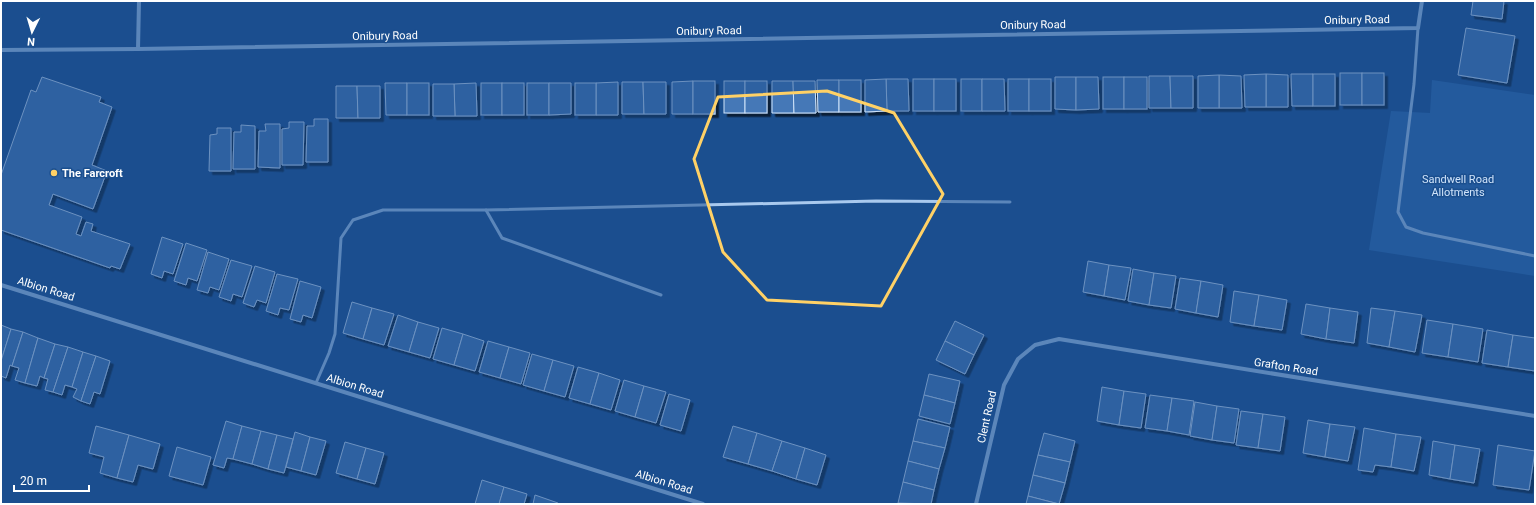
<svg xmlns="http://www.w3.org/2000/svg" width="1536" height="505" font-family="Roboto,sans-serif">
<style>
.green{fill:#2e69ad}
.building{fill:#4478b7;stroke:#cfe3fa;filter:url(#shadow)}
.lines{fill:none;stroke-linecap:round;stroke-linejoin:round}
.service{stroke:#a9c9ee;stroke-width:3}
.minor{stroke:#a9c9ee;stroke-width:4}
.marked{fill:none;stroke:#ffd166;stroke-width:3;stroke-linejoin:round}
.poi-dot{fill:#ffd166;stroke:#1b4f8f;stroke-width:1.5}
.labels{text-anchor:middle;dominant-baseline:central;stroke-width:3;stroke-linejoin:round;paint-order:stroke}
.street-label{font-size:11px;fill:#fff;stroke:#1b4f8f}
.poi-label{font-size:11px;font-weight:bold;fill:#fff;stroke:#1b4f8f;text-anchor:start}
.park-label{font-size:11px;fill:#cfe3fa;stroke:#1b4f8f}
</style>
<defs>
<filter id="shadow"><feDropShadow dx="3.5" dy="3.5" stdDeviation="0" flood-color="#0009"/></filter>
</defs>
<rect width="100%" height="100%" fill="#1b4f8f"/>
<path class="green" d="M1432,80L1535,95V276L1369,250L1391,111L1430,113Z"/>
<g class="building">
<path d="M1473,1H1504L1502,19L1471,15Z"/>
<path d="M1466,28L1515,36L1507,83L1458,75Z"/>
<rect x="1340" y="73" width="22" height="32"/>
<rect x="1362" y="73" width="22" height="32"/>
<path d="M1266,74L1288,75V107H1266Z"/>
<path d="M1266,74V107H1245L1244,75Z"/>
<path d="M1291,74H1313V106H1292Z"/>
<rect x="1313" y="74" width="22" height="32"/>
<path d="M1219,75L1241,76L1242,108H1219Z"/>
<path d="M1219,75V108H1198V76Z"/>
<path d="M1149,76H1170L1171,108H1149Z"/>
<path d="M1170,76H1193V108H1171Z"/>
<path d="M42,77L101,97L99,102L112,107L92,165L107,171L93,209L53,194L49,205L82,217L76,234L81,236L86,222L93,224L91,231L130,244L120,269L111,266L110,268L1,230V175L31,90L36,92Z"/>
<path d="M1055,77H1076V110L1055,109Z"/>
<path d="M1076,77H1098L1099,109L1076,110Z"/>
<rect x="1103" y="77" width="21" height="32"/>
<rect x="1124" y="77" width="23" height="32"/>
<path d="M886,79H908L909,111H887Z"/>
<path d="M886,79L887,111L865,112V80Z"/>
<rect x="913" y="79" width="21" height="32"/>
<rect x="934" y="79" width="22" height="32"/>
<rect x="961" y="79" width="21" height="32"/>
<path d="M982,79H1004L1005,111H982Z"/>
<rect x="1008" y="79" width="21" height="32"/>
<rect x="1029" y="79" width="22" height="32"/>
<path d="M817,80H839V112H818Z"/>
<rect x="839" y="80" width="22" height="32"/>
<path d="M693,81V114H672V82Z"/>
<rect x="693" y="81" width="22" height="33"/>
<rect x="724" y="81" width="21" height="32"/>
<rect x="745" y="81" width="22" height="32"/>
<path d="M772,81H793L794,113H772Z"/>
<path d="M793,81H815L816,113H794Z"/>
<path d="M618,82V115H596V83Z"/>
<path d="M622,82H643L644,114H622Z"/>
<path d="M643,82H666V114H644Z"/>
<path d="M385,83H407V115H386Z"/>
<rect x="407" y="83" width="22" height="32"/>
<path d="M476,83L477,116H455L454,84Z"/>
<rect x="481" y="83" width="21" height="32"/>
<rect x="502" y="83" width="22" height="32"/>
<rect x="527" y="83" width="22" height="32"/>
<path d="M549,83H571V114L549,115Z"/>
<rect x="575" y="83" width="21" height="32"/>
<path d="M433,84H454L455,116H433Z"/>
<path d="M336,86H357L358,118H336Z"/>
<path d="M357,86H380V118H358Z"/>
<path d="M314,119H328V162H306L307,126H314Z"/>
<path d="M289,122H304L303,165H282V129L289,128Z"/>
<path d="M265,124H280V168L258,167L259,131H266Z"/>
<path d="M241,125L255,126V169H233L234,132H241Z"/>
<path d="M217,128H231V171H209L210,135L217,134Z"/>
<path d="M162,237L183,244L173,274L164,271L162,278L151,274Z"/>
<path d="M186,243L207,250L197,281L188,278L186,285L174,281Z"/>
<path d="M208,252L229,259L219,290L210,287L208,293L197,290Z"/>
<path d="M231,260L252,266L242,297L233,294L231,301L219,297Z"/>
<path d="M1088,261L1109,265L1104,296L1083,292Z"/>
<path d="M1109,265L1131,268L1125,300L1104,296Z"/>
<path d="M255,266L275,272L266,303L257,300L254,307L243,303Z"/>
<path d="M1133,269L1154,273L1149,305L1128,301Z"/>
<path d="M1154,273L1176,276L1171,308L1149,305Z"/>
<path d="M277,274L298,279L289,310L280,308L278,315L266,311Z"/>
<path d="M1180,278L1201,281L1196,313L1175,309Z"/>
<path d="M300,281L321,287L312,318L303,315L301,322L290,319Z"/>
<path d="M1201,281L1223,285L1218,317L1196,313Z"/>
<path d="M1234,291L1259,295L1254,326L1230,322Z"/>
<path d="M1259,295L1287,300L1282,330L1254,326Z"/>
<path d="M352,302L372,308L363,339L343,333Z"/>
<path d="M1306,304L1330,308L1326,339L1301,334Z"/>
<path d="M372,308L394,314L384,345L363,339Z"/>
<path d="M1330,308L1358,312L1354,343L1326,339Z"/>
<path d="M1371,308L1395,311L1389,347L1367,343Z"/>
<path d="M1395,311L1422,315L1415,352L1389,347Z"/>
<path d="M398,315L418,322L409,352L388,346Z"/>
<path d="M1427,320L1453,324L1448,357L1422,353Z"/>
<path d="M955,321L984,335L974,355L945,341Z"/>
<path d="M418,322L439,328L430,358L409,352Z"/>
<path d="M1453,324L1483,329L1478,362L1448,357Z"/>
<path d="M1,325L11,329L1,361Z"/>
<path d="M442,328L463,334L454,365L433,359Z"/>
<path d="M11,329L23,332L12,366L10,365L6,378L1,376V361Z"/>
<path d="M1487,330L1513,335L1508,367L1482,363Z"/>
<path d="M23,332L38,338L25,383L15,380L19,368L12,366Z"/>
<path d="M463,334L484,341L475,371L454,365Z"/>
<path d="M1513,335L1535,338V371L1508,367Z"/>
<path d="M38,338L55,344L44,378L40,376L37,386L25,383Z"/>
<path d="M488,341L509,347L500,378L479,372Z"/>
<path d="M945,341L974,355L965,374L936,360Z"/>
<path d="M55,344L68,347L53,392L45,390L48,379L44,378Z"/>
<path d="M68,347L83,352L72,387L65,385L62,395L53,392Z"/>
<path d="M509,347L530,353L521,384L500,378Z"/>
<path d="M83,352L96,356L81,401L73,397L77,389L72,387Z"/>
<path d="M532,354L553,360L544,391L523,385Z"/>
<path d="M96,356L110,361L100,394L94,392L90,404L81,401Z"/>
<path d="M553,360L574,366L565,397L544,391Z"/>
<path d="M578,367L599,373L590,404L569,398Z"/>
<path d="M599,373L620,380L611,410L590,404Z"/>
<path d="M929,374L960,381L955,403L924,395Z"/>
<path d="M624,380L644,386L635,417L615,411Z"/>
<path d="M644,386L666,392L656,423L635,417Z"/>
<path d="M1102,387L1124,391L1119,425L1097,421Z"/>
<path d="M1124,391L1146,394L1141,428L1119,425Z"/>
<path d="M669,394L690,400L681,431L660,425Z"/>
<path d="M924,395L955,403L950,424L919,416Z"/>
<path d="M1150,395L1172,398L1167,431L1145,428Z"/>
<path d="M1172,398L1194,401L1189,435L1167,431Z"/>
<path d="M1195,402L1217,406L1212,440L1190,436Z"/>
<path d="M1217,406L1239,409L1234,443L1212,440Z"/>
<path d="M1241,411L1263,414L1258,448L1236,445Z"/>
<path d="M1263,414L1285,417L1280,451L1258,448Z"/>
<path d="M918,419L950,427L945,448L913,441Z"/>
<path d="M1308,420L1330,424L1325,457L1303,453Z"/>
<path d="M226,421L242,426L233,459L227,458L224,468L213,465Z"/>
<path d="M1330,424L1355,427L1348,461L1325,457Z"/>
<path d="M96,426L129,435L117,478L100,473L104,457L89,453Z"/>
<path d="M242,426L261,431L252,464L233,459Z"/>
<path d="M733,426L757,433L748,464L723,457Z"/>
<path d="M1364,428L1396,434L1391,467L1375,465L1373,472L1358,470Z"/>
<path d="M261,431L277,435L268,469L252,464Z"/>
<path d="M295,432L310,437L301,471L286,467Z"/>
<path d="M757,433L782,441L772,471L748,464Z"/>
<path d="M1044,433L1075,441L1070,462L1038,455Z"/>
<path d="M1396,434L1421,437L1414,471L1391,467Z"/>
<path d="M129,435L160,444L153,469L138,465L133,482L117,478Z"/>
<path d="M277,435L293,439L284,473L268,469Z"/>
<path d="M310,437L326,441L316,475L301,471Z"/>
<path d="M782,441L805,448L796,479L772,471Z"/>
<path d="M913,441L945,448L939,469L908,461Z"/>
<path d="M1433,441L1455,445L1450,479L1429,475Z"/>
<path d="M345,442L366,448L357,479L336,473Z"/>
<path d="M1455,445L1480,449L1474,483L1450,479Z"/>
<path d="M1498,445L1535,451L1529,490L1493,485Z"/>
<path d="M177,447L211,457L203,485L169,476Z"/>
<path d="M366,448L384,453L375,484L357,479Z"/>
<path d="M805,448L826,455L817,485L796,479Z"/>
<path d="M1038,455L1070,462L1065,483L1033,475Z"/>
<path d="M908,461L939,469L934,490L903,482Z"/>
<path d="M1033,475L1065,483L1059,504L1028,496Z"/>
<path d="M482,480L504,487L499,504H475Z"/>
<path d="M903,482L934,490L931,504L898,503Z"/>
<path d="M504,487L527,494L524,504H499Z"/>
<path d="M535,495L558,503V504H533Z"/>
<path d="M1028,496L1059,504H1026Z"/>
</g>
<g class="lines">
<g class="service">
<path d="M1418,28L1414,84L1398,212L1406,227L1423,233L1535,256"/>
<path d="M486,210L502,238L661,295"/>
<path d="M316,383L329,353L335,334L341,238L353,220L383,210H486L876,201L1010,202"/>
</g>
<g class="minor">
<path d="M138,49L139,1"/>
<path d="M1,50L138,49L1418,28L1422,1"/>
<path d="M1,285L703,504"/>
<path d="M976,504L1004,385L1018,359L1035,345L1059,339L1535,416"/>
</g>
</g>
<path d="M0 0H1536V505H0ZM827,91L894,113L943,194L881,306L767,300L723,252L694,159L718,97Z" fill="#1b4f8f" fill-opacity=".55" fill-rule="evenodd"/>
<path class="marked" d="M827,91L894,113L943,194L881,306L767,300L723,252L694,159L718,97Z"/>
<circle class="poi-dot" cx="54" cy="173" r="4"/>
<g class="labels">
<g class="street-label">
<text transform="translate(1357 20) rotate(-1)">Onibury Road</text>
<text transform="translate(1033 25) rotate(-1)">Onibury Road</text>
<text transform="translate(709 31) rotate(-1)">Onibury Road</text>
<text transform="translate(385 36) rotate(-1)">Onibury Road</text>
<text transform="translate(46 289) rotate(17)">Albion Road</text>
<text transform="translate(1286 367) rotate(9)">Grafton Road</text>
<text transform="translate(355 386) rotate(17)">Albion Road</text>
<text transform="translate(987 417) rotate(-77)">Clent Road</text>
<text transform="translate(664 482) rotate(17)">Albion Road</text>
</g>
<g class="poi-label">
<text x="62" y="173">The Farcroft</text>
</g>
<g class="park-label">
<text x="1458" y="179">Sandwell Road<tspan x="1458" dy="13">Allotments</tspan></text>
</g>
</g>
<rect width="1536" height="505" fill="none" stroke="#ffffff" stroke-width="4"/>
<g transform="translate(32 32) rotate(185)" stroke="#1b4f8f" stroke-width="3" paint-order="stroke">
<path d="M0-3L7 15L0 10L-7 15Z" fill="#ffffff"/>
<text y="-6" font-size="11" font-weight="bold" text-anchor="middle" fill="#ffffff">N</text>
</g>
<path d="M14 485v6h75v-6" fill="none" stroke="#ffffff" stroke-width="2"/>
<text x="20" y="485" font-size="12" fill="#ffffff" stroke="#1b4f8f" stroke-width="3" paint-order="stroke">20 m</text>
</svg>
